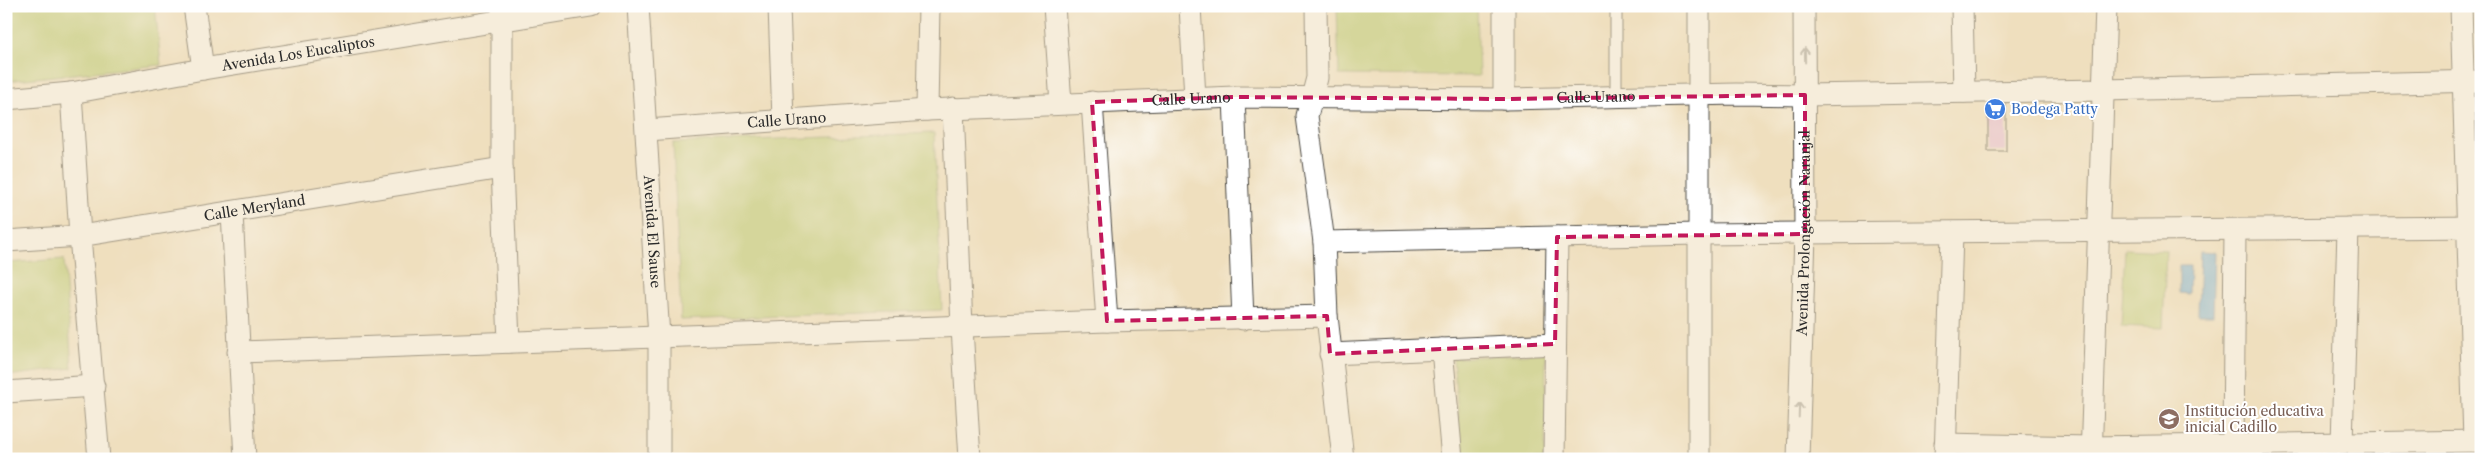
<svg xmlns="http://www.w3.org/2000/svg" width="2487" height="465" font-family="'Libre Caslon Text',serif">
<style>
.green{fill:#b6cc71;stroke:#707c4e}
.water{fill:#66aadb;stroke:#486a83}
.building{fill:#dfa0d5}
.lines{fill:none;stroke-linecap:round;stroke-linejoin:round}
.service-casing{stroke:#484641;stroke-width:13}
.minor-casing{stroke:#484641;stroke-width:23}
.service{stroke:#fff;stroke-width:11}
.minor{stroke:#fff;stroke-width:21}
.oneway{stroke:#a0a0a0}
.marked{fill:none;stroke:#c2185b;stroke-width:4;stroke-dasharray:10 6;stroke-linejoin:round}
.labels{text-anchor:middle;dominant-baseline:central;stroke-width:4;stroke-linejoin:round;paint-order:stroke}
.street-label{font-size:14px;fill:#2b2b2b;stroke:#fff}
.shop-label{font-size:14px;fill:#366cbe;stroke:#fff;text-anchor:start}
.education-label{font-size:14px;fill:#785e54;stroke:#fff;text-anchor:start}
</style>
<rect width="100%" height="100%" fill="#fff"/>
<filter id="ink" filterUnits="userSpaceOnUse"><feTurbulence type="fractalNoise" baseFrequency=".02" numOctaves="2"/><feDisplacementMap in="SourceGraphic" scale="10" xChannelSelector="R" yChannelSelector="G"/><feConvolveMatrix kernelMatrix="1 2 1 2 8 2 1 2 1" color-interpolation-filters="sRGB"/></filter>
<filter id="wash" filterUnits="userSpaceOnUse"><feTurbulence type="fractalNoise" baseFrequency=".0096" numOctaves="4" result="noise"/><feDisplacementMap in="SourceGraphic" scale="20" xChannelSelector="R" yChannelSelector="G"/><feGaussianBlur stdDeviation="1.12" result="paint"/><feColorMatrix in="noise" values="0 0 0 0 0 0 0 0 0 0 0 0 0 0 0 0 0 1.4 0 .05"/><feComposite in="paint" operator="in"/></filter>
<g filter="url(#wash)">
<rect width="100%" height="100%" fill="#efdfbe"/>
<g class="green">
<path d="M6,6H155L161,65L6,81Z"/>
<path d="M1337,6H1477L1479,76L1339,75Z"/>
<path d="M934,133L942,310L681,320L673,143Z"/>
<path d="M2125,249L2166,251L2163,328L2121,326Z"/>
<path d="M64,259L72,368L6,376V263Z"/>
<path d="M1546,353L1545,459H1462L1453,358Z"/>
</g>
<g class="water">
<path d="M2200,251L2215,252L2213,315H2198Z"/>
<path d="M2179,266H2190L2189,294L2179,293Z"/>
</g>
<g id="blocks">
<rect class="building" x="1988" y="104" width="18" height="47"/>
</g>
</g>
<g filter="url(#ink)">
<use href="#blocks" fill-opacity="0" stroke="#484641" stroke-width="1"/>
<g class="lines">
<g class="service-casing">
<path id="service" d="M1616,98V6"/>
</g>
<g class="minor-casing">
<g id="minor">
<path d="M194,6L203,69"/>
<path id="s1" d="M638,6L659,337V459"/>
<path d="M779,6L783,120"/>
<path d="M1054,6L1061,103"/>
<path d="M1190,6L1195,98"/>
<path d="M1316,6L1317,78L1307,116L1324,242L1327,316L1343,459"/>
<path d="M1504,6V99"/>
<path d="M1962,6L1964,92"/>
<path d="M2461,6L2474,441"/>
<path d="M502,7V168L509,342"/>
<path d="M71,93L80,236L99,459"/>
<path d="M1234,97L1243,319"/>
<path id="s2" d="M6,99L71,93L203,69L591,6"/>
<path d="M1092,102L1107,321"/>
<path d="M953,108L962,328L970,459"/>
<path d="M927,110L929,6"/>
<path id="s3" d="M647,130L927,110L1234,97L1504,99L1736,94L1805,95L2103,90L2481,81"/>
<path d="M232,213L245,459"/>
<path id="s4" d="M6,241L80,236L502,168"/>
<path d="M1324,242L1699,234L2481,227"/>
<path d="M1442,349L1452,459"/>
<path d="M238,352L1107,321L1327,316"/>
<path d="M1330,354L1555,344"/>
<path d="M6,392L94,386"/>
<path d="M1945,444L2091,447L2481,441"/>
<path d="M2342,444L2348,228"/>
<path d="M2233,445L2235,230"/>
<path d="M1554,459L1557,237"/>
<path d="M1699,459V6"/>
<path id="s5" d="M1798,459L1805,234L1804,6"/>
<path d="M1945,459L1952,233"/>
<path d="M2091,459L2106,6"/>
</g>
</g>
<use href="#service" class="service"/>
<use href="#minor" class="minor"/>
</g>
<defs><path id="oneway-shaft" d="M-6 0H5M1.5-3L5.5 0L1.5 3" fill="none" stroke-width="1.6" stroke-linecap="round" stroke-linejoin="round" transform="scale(1.25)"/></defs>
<g class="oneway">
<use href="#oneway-shaft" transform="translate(1805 55) rotate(-91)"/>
<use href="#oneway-shaft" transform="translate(1799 410) rotate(-88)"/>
</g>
</g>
<path d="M0 0H2487V465H0ZM1805,95V234L1557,237L1555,344L1330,354L1327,316L1107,321L1092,102L1234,97L1504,99Z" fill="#efdfbe" fill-opacity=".55" fill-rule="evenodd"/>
<path class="marked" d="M1805,95V234L1557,237L1555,344L1330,354L1327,316L1107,321L1092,102L1234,97L1504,99Z"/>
<defs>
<g id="supermarket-disc" transform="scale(1.125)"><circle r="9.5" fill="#3f7fe0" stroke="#fff"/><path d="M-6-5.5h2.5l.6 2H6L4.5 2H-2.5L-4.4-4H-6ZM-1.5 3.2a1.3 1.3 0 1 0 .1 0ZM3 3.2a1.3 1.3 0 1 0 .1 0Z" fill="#fff"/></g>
<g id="school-disc" transform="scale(1.125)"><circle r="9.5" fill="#8d6e63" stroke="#fff"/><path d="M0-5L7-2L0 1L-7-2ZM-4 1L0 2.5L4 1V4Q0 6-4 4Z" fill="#fff"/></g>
</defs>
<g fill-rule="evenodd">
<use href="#supermarket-disc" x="1995" y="109"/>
<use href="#school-disc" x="2169" y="419"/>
</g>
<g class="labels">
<g class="street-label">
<text stroke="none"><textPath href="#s2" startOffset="296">Avenida Los Eucaliptos</textPath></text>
<text stroke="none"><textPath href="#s3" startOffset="545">Calle Urano</textPath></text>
<text stroke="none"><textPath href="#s3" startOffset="950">Calle Urano</textPath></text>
<text stroke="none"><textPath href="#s3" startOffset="140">Calle Urano</textPath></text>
<text stroke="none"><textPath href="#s4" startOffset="251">Calle Meryland</textPath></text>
<text stroke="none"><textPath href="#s1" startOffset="226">Avenida El Sause</textPath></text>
<text stroke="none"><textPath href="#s5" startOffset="226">Avenida Prolongación Naranjal</textPath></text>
</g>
<g class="shop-label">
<text x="2011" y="109">Bodega Patty</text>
</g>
<g class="education-label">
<text x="2185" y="411">Institución educativa<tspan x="2185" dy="16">inicial Cadillo</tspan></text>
</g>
</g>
<rect width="2487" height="465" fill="none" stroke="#fff" stroke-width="25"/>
</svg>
